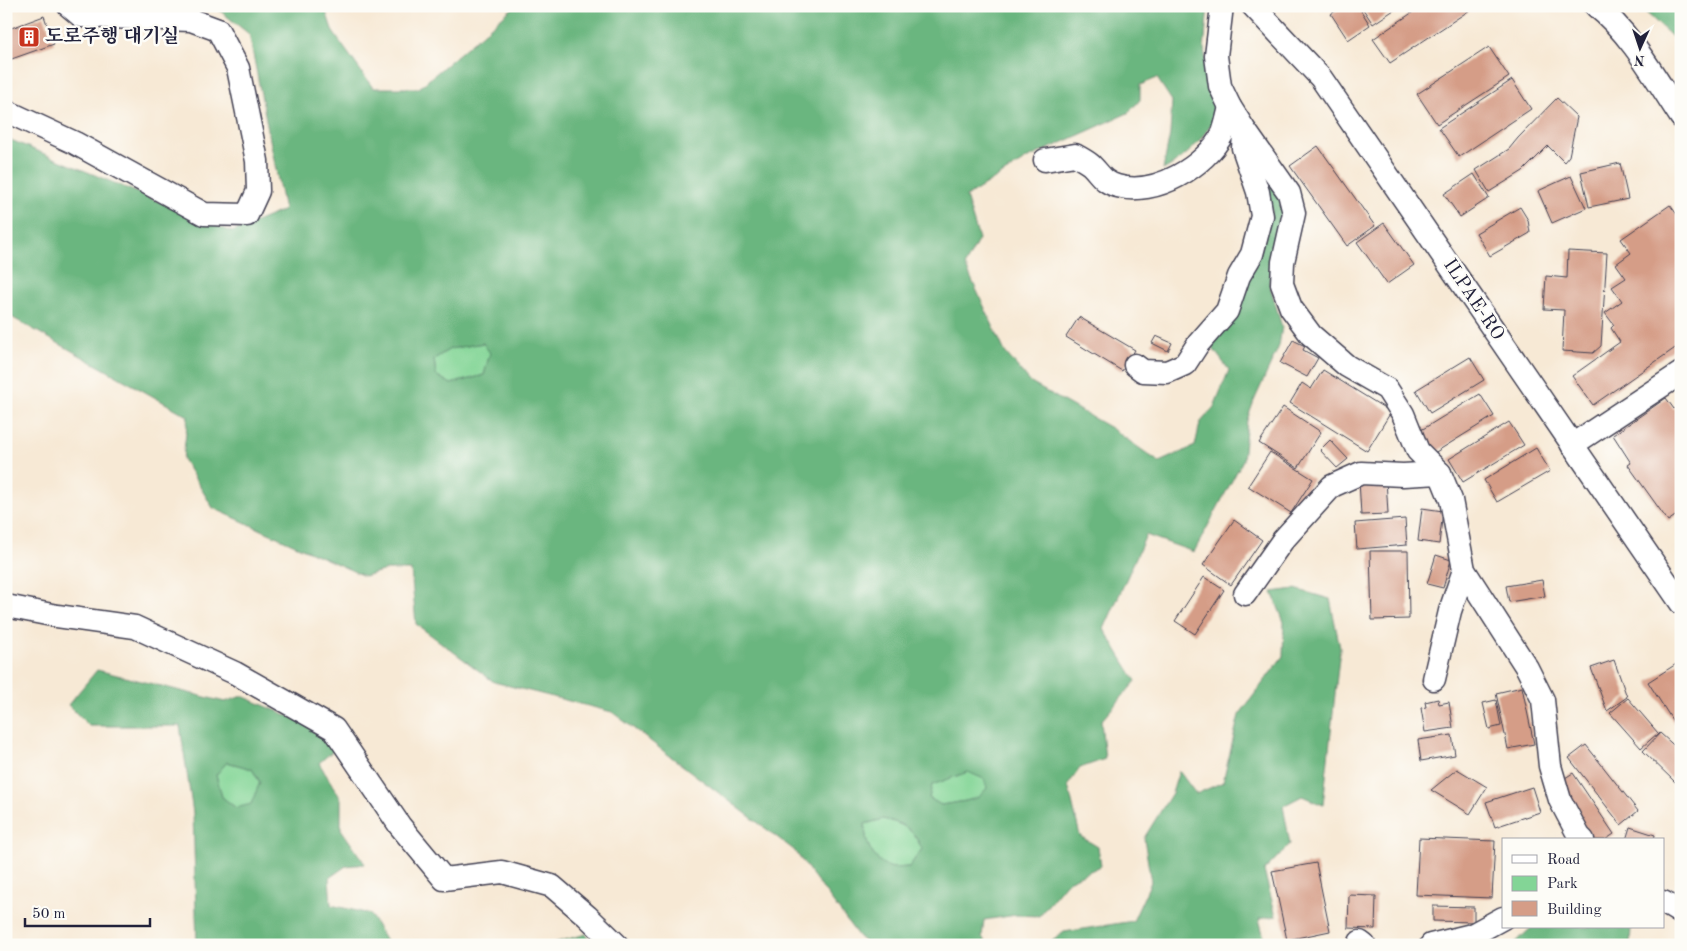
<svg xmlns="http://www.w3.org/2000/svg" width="1687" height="951" font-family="'Old Standard TT','Noto Serif KR',serif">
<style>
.green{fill:#83d596;stroke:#527c68}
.forest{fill:#6ab67f;stroke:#466c5d;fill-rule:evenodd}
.building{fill:#d59d87}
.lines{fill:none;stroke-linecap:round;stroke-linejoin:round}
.minor-casing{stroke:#424052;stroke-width:25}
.minor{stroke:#fff;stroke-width:22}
.labels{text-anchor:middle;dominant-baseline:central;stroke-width:5;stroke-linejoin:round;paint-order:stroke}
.poi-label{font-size:19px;font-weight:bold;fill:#22223b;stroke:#fdfcf7;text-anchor:start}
.street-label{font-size:19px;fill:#22223b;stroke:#fdfcf7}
</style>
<rect width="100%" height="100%" fill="#fdfcf7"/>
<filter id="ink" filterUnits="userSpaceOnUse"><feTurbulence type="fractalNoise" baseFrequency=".02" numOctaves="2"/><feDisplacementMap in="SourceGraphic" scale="10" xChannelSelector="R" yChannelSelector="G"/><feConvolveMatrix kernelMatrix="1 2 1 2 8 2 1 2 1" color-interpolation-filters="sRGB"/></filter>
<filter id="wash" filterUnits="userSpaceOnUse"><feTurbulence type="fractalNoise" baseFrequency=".0096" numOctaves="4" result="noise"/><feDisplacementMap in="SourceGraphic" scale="20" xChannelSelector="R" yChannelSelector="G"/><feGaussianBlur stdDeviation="1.12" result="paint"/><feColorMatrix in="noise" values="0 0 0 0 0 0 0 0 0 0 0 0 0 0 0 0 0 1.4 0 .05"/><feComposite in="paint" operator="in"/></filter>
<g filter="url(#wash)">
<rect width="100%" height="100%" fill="#f7e9d5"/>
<g class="green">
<path d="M484,343L490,353L484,375L451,384L436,375L434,359L450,349Z"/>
<path d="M227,762L252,769L260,783L251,805L236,808L222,797L216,774Z"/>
<path d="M968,771L984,779L987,788L979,797L966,801L941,805L929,798L932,785Z"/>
<path d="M883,819C904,824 913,829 922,849L909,867C903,867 894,869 889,867C871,859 865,842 865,824Z"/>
</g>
<g class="forest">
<path d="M214,6H324L333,32L373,88H419L515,6H1208L1204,49L1211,92L1217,116C1201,140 1189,156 1163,170L1170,134L1172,101L1157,78L1140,85V100L1128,113L1028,158L966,197L979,239L965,265L1005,352L1031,383L1111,428L1159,462L1195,446L1200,423L1214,407L1229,370L1211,346L1244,291L1272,212L1250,152L1279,195L1284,218L1269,282L1282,327L1279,346L1254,401L1247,420L1243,460L1194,552L1146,535L1104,629L1136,681L1101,721L1105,759L1080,768L1068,785L1080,836L1098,847L1101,866L1068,881L1039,916L1016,915L984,920L982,937L988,945H869L859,937L794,850L612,712L494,682L416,624L411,570H386L364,576L213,508L183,459L188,416L6,314V138L232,232L284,210L249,34ZM483,343L490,353L484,375L451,384L436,375L434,359L450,349ZM968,772L984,779L987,788L979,797L966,801L941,805L929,798L932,785ZM883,819C905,824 913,829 922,849L909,867C903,867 894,869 889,867C871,859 865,842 865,824Z"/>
<path d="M1639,6H1681V45Z"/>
<path d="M1295,589L1330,599L1340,648L1323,805L1302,796L1283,806L1290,844L1264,871L1276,916L1259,919L1266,945H1047L1064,932L1133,921L1151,882L1144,838L1172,793L1179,771L1196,794L1223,782L1239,715L1283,656L1284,622L1272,592Z"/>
<path d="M97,670L225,702L242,696L317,728L335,749L319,763L341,799V829L365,864L346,866L329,878L331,905L370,914L388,945H197L193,813L180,726H89L68,705ZM227,762L252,769L260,782L251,804L236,808L222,797L216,775Z"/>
<path d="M1532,927H1631L1630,945H1513Z"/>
<path d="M586,934L595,945H547Z"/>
</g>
<g id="blocks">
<g class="building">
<path d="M1343,6H1358L1370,25L1348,40L1331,14Z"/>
<path d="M1361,6H1400L1373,24Z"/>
<path d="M1422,6H1476L1390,63L1373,39Z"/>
<path d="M44,16L54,44L6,61V30Z"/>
<path d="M1489,47L1509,77L1437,124L1417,94Z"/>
<path d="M1512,80L1531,109L1459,157L1439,128Z"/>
<path d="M1557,98L1577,117L1569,156L1564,162L1548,146L1523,171L1489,192L1476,170L1509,149L1518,138Z"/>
<path d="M1318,146L1375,226L1347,246L1290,166Z"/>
<path d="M1620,163L1628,199L1589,207L1581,172Z"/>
<path d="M1474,174L1489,198L1460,217L1444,194Z"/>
<path d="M1571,176L1586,208L1552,223L1538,191Z"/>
<path d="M1670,205L1681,220V344L1593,405L1572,376L1620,342L1611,328L1614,325L1605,313L1622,301L1612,287L1626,278L1616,264L1631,253L1621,239Z"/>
<path d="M1520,207L1528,220L1530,233L1490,256L1476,233Z"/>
<path d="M1384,223L1414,265L1387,284L1357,242Z"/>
<path d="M1568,251L1607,253L1601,346L1593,353L1562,351L1564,310L1544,309L1546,276L1567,278Z"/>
<path d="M1079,317L1135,350L1122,371L1066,337Z"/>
<path d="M1156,336L1172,343L1168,351L1152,343Z"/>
<path d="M1293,340L1305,346L1303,350L1318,358L1307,377L1280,363Z"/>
<path d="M1470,357L1484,380L1430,413L1416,390Z"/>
<path d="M1323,370L1391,412L1367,451L1290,403L1302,383L1311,389Z"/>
<path d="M1480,394L1494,416L1431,455L1418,432Z"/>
<path d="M1666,398L1674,409L1681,404V512L1668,521L1628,465L1631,463L1613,435Z"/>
<path d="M1283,407L1321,432L1298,468L1259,443Z"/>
<path d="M1509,422L1524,445L1463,482L1449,459Z"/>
<path d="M1330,440L1348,459L1337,468L1320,450Z"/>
<path d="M1536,448L1550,471L1497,502L1484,480Z"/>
<path d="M1270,452L1313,479L1291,513L1248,486Z"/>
<path d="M1386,479L1388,514L1361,515L1359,480Z"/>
<path d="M1422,508L1443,511L1439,544L1418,541Z"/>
<path d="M1405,519L1407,545L1357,549L1355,523Z"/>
<path d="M1234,520L1262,540L1231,585L1203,565Z"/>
<path d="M1370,551H1408L1409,619L1372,620Z"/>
<path d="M1436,555L1451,560L1443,588L1427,584Z"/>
<path d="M1204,577L1224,590L1195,634L1175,621Z"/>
<path d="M1542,580L1545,596L1509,602L1506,586Z"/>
<path d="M1614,660L1627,697L1607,711L1591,668Z"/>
<path d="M1681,661V719L1674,723L1648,682Z"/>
<path d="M1522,687L1534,744L1508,749L1496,693Z"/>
<path d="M1628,698L1658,733L1641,748L1610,713Z"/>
<path d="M1438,699L1439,704L1449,702L1453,728L1425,732L1421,708L1426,707L1425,702Z"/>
<path d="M1496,700L1501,726L1489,729L1483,703Z"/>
<path d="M1660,733L1681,752V784L1675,782L1643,751Z"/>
<path d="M1452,735L1455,755L1421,761L1418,740Z"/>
<path d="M1586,745L1638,811L1621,825L1569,758Z"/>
<path d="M1457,769L1487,787L1470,814L1431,790Z"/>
<path d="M1573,773L1614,834L1605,840H1593L1557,783Z"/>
<path d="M1532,787L1540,812L1495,827L1486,802Z"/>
<path d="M1630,827L1655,835L1654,840H1626Z"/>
<path d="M1419,838L1495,841L1492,898L1416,895Z"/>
<path d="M1316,863L1330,931L1287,940L1272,871Z"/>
<path d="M1349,895L1376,896L1375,929L1348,928Z"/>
<path d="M1433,906L1474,907V922L1433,921Z"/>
</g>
</g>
</g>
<g filter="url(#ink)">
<use href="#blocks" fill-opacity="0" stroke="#424052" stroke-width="1"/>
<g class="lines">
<g class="minor-casing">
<g id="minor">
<path d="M1222,6L1216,56L1220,86L1230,107L1244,129L1289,193L1294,213L1283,262L1282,284L1291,308L1311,335L1347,366L1387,389L1403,414L1418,451L1440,473L1451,500L1464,570L1527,668L1543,700L1550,766L1560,800L1579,836L1583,840"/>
<path d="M1253,6L1321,78L1681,603"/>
<path d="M1596,6C1631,33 1657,81 1681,117"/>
<path d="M6,111L75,143L204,214L247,215L258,191L257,161L238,68L218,30L191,20L81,16L69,6"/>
<path d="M1045,160L1075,155C1080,158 1086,161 1091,165C1101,175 1103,182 1117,186C1155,197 1206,166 1223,133C1226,125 1228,115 1230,107"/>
<path d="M1135,365L1143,371L1167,372L1185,364L1198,344L1227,311L1239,276L1252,254L1262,216L1258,192L1243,148L1244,135"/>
<path d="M1572,445L1681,373"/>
<path d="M1245,594L1283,540L1332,486L1361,473L1403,475L1440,473"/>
<path d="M6,606L57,616L135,627L235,673L334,729L400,826L444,879L502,872L552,886L587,916L617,945"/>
<path d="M1434,679L1450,611L1464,570"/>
<path d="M1663,902L1681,913"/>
<path d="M1360,942L1364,945"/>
<path d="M1431,945L1472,935L1503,918"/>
</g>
</g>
<use href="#minor" class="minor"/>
</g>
</g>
<defs>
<g id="building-square" transform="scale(1.125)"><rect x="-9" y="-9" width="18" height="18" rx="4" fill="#c8321e" stroke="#fdfcf7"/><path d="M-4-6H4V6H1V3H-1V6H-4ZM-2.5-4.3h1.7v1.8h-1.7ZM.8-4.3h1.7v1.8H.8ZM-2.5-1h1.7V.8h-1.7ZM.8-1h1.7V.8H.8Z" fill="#fff"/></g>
</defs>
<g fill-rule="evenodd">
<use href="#building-square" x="29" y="37"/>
</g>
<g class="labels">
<g class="poi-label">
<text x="45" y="37">도로주행 대기실</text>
</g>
<g class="street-label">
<text transform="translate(1473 300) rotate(56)">ILPAE-RO</text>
</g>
</g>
<rect width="1687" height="951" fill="none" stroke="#fdfcf7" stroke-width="25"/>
<rect x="1502" y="838" width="162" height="90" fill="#fdfcf7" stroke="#a5a5ac"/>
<rect x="1512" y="855" width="25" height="8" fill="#ffffff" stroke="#a5a5ac"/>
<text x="1547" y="864" font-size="15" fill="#22223b">Road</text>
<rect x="1512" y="876" width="25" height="15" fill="#83d596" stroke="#a5a5ac"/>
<text x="1547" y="888" font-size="15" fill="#22223b">Park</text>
<rect x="1512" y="901" width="25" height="15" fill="#d59d87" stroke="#a5a5ac"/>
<text x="1547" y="914" font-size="15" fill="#22223b">Building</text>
<g transform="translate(1640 48) rotate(183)" stroke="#fdfcf7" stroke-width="4" paint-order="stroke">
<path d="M0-4L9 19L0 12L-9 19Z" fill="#22223b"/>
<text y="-8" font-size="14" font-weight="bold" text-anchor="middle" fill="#22223b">N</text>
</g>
<path d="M25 918v8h125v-8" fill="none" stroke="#22223b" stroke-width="2.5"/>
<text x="32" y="918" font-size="15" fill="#22223b" stroke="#fdfcf7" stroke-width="4" paint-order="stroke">50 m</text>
</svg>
